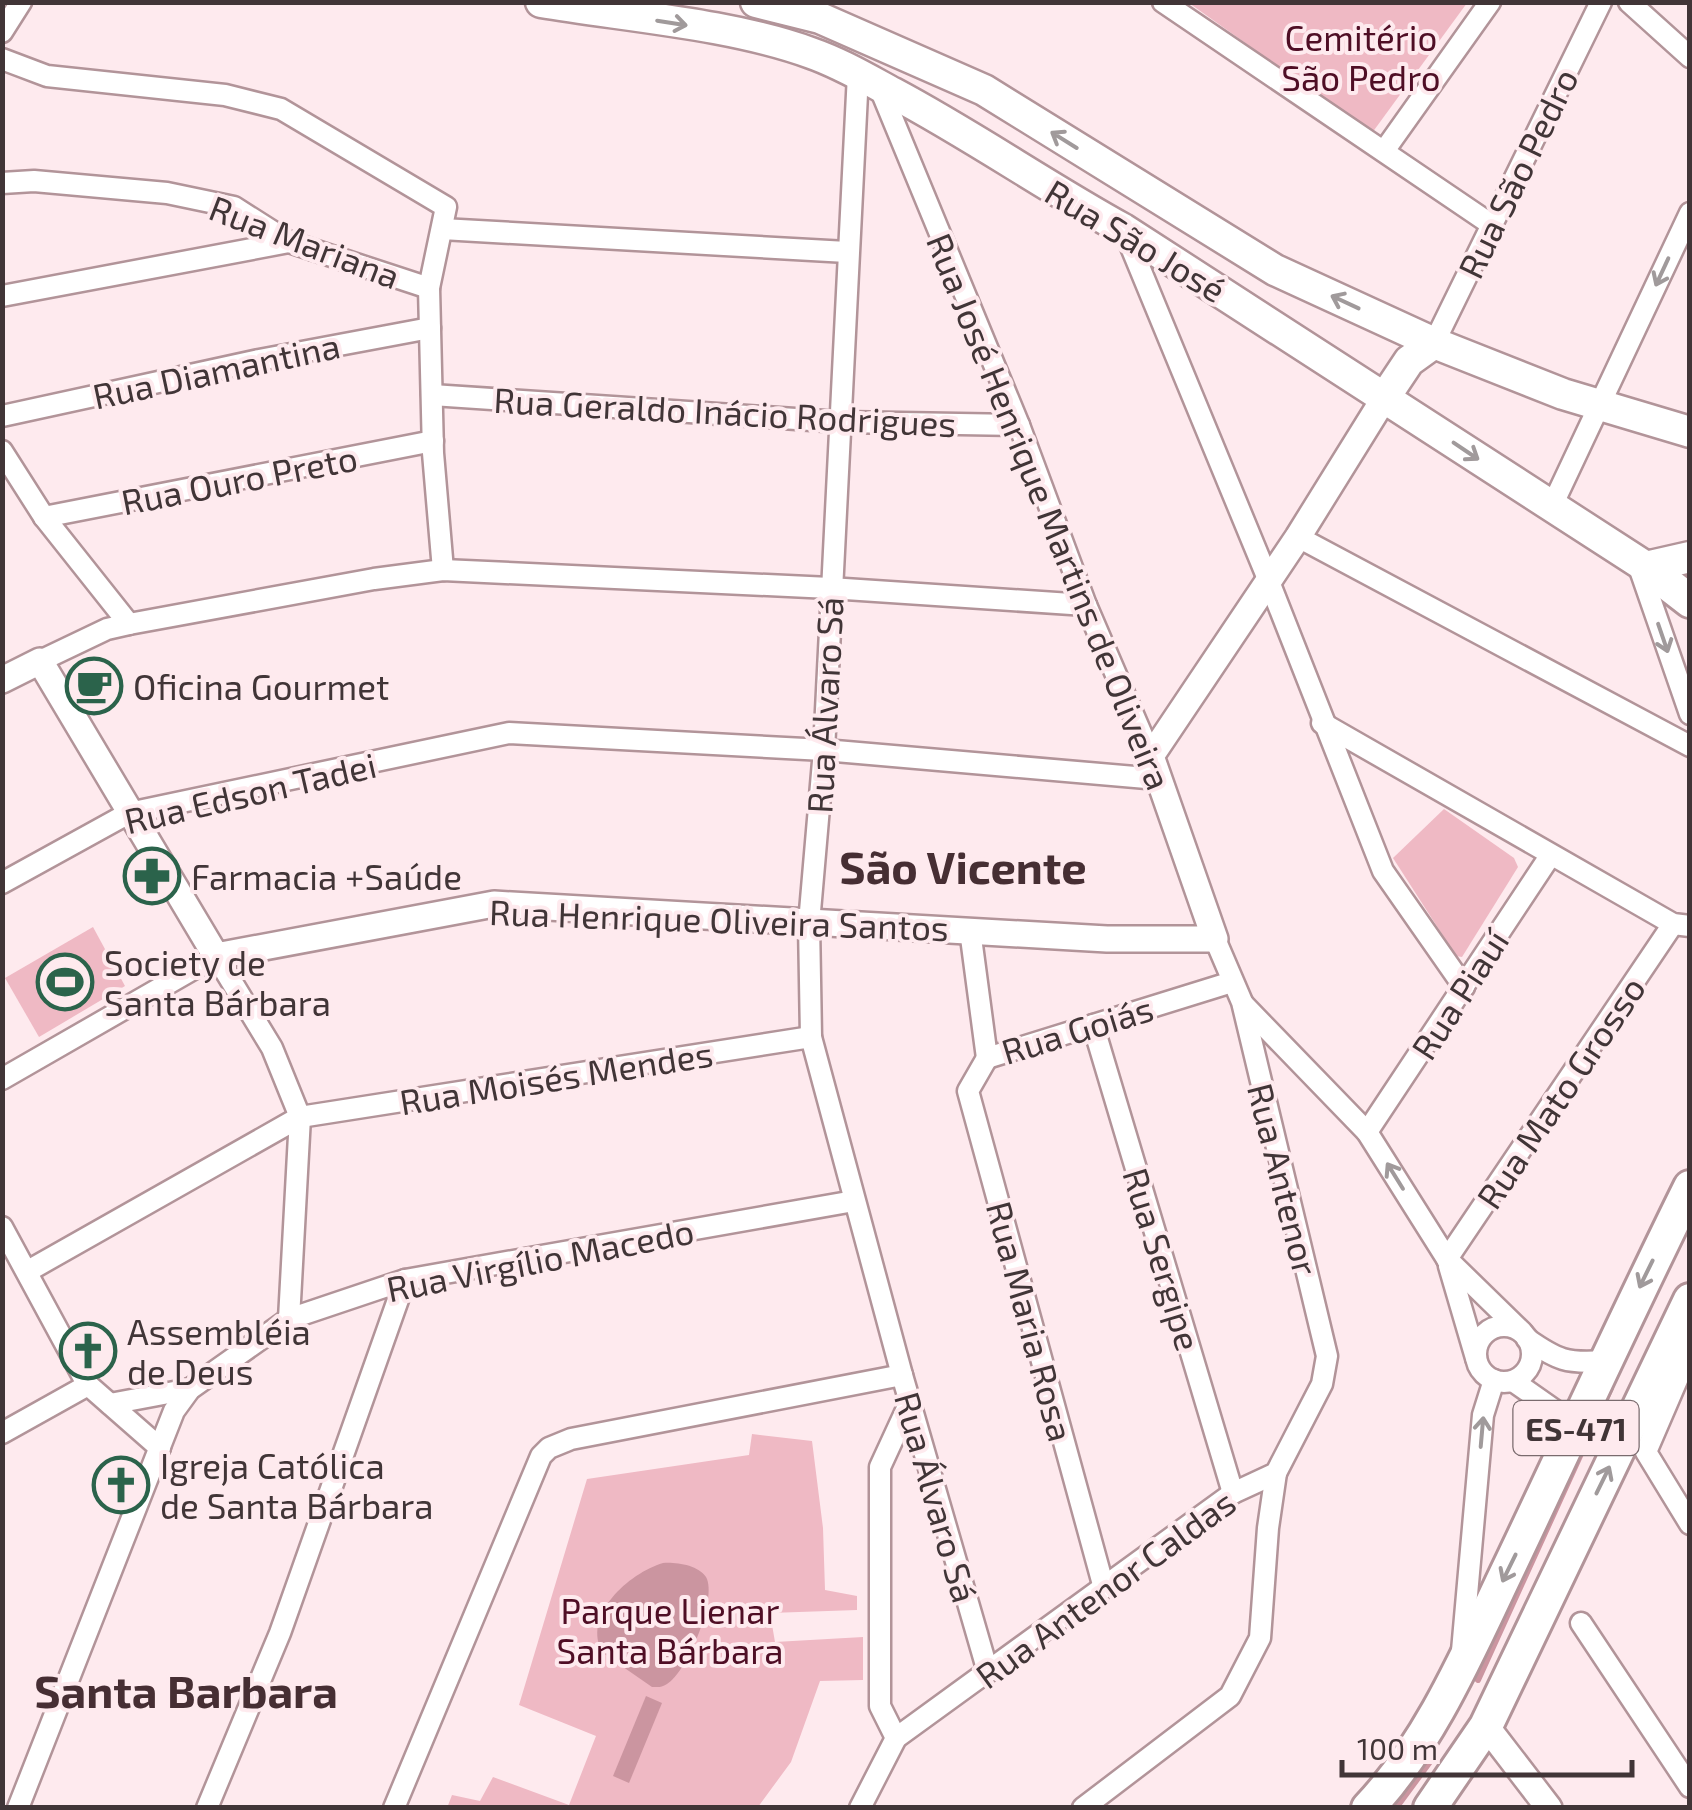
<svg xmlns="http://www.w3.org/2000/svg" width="1692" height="1810" font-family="'Exo 2',sans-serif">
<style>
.green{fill:#efb9c4}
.water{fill:#cb95a0}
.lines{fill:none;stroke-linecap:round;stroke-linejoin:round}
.stream{stroke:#cb95a0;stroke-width:6}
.minor-casing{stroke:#b29499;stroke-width:25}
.tertiary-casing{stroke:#b29499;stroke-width:30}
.secondary-casing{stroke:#b29499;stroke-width:35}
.primary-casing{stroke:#b29499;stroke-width:38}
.minor{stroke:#fff;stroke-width:20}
.tertiary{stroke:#fff;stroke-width:25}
.secondary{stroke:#fff;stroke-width:30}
.primary{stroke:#fff;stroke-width:32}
.oneway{stroke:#a09a9b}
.labels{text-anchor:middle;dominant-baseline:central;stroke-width:8;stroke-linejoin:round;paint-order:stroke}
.shield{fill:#feeaee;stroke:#7a6b6e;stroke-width:2.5}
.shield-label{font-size:32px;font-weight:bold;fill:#413537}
.park-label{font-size:35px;fill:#4f0e25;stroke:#feeaee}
.street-label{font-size:35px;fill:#413537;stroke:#feeaee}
.poi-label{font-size:35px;fill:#413537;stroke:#feeaee;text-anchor:start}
.district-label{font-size:45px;font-weight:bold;fill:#462e33;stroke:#feeaee}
</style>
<rect width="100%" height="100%" fill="#feeaee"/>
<g class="green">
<path d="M1189,3H1467L1372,133Z"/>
<path d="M1444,809L1514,858L1518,867L1462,957L1456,956L1393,858Z"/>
<path d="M93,927L125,986L39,1037L5,978Z"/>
<path d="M752,1434L812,1441L823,1528L825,1590L857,1596V1610L770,1613L775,1642L863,1637V1680L820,1681L791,1762L758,1807L447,1808L452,1795L480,1801L493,1777L569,1805L596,1736L519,1705L587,1479L749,1455Z"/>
</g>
<g class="water">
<path d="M663,1563C676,1562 698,1565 706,1577C718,1598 687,1673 667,1684C661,1688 658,1687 652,1687L603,1653C581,1616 629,1573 663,1563Z"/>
<path d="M646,1696L662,1703L629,1783L613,1776Z"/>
</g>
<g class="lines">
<g class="stream">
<path d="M1478,1680L1611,1388"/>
<path d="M1396,1808L1435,1755"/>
</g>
<g class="minor-casing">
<g id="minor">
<path d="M1163,2L1492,225"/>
<path d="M1629,2L1690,57"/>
<path d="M2,32L21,2"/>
<path d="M2,59L47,76L225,95L281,109L446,207L429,288L433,453L443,570"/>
<path d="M858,74L824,750L809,923L811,1037L902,1375L988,1672"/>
<path d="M879,86L1019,425L1086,605L1151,756"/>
<path d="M1384,151L1490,2"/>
<path d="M2,183L34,181L167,193L234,207L289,242L429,288"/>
<path d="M442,229L847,252"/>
<path d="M1124,230L1268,579L1383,871L1464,987"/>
<path d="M2,296L289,242"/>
<path d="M1434,343L1601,2"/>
<path d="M432,395L841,422L1019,425"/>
<path d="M2,416L259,360L430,328"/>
<path d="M2,451L44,517L129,624"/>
<path d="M1551,508L1690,213"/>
<path d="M44,517L433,441"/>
<path d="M1298,537L1690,746"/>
<path d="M1638,564L1690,714"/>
<path d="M40,661L107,629L129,624L374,579L443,570L830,588L1086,605"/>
<path d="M1322,723L1673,924L1690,926"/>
<path d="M2,883L129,813L509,733L824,750L1158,779"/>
<path d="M970,930L987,1058"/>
<path d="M1243,1004L1367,1132L1447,1259L1522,1332"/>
<path d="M1093,1025L1233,1493"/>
<path d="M987,1058L968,1091L1104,1588"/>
<path d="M987,1058L1232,982"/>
<path d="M2,1079L216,956L272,1048L300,1117L289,1319"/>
<path d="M1367,1132L1550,856"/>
<path d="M2,1227L87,1384L160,1448"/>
<path d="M1447,1259L1673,924"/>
<path d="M1449,1266L1476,1358"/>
<path d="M28,1271L300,1117L811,1037"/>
<circle cx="1504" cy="1354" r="28"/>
<path d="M1527,1339C1557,1360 1567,1364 1604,1361"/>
<path d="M1690,1350L1646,1452L1690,1524"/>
<path d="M1513,1381L1577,1426"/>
<path d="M110,1404L190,1389"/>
<path d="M2,1433L88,1385"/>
<path d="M1581,1623L1690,1787"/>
<path d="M1462,1651L1483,1415L1494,1380"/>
<path d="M896,1738L880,1706V1467L910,1402"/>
<path d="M18,1808L174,1411L190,1389L289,1319L405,1280L854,1201"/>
<path d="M207,1808L280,1633L405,1280"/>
<path d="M394,1808L541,1456L549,1448L571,1439L902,1375"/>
<path d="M860,1808L896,1738L1233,1493L1276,1473L1322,1384L1327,1356L1242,1002L1215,939"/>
<path d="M1083,1808L1230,1696L1260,1638L1268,1528L1276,1473"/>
</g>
</g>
<g class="tertiary-casing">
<g id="tertiary">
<path d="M2,680L40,661L216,956L494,904L1107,939H1215L1151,756L1298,537L1385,397"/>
<path d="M1486,1726L1549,1808"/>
</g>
</g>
<g class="secondary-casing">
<g id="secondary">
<path d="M541,2C625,16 732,24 811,53C840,63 867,79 893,93C972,135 1045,186 1123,229L1646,567L1690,557"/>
<path d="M756,2L820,18L984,90L1275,270L1434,343L1563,394L1690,432"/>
<path d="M1385,397L1409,361L1434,343"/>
</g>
</g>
<g class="primary-casing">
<g id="primary">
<path d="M1646,567L1690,601"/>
<path d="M1368,1808C1431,1742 1471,1646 1510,1565C1570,1439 1628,1312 1690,1187"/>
<path d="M1430,1808L1486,1726L1690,1300"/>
</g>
</g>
<use href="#minor" class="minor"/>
<use href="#tertiary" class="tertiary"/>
<use href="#secondary" class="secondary"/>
<use href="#primary" class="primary"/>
</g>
<defs><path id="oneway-shaft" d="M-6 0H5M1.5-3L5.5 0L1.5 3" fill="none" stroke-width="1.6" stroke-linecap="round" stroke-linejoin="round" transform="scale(2.5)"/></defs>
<g class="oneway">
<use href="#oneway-shaft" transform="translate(672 23) rotate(9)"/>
<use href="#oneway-shaft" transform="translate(1064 140) rotate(-148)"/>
<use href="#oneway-shaft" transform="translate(1662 272) rotate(115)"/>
<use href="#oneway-shaft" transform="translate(1345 302) rotate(-155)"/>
<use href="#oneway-shaft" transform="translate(1466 451) rotate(34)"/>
<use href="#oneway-shaft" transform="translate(1663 638) rotate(71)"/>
<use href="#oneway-shaft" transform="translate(1395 1176) rotate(-122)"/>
<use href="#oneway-shaft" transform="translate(1646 1274) rotate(116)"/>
<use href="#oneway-shaft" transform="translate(1482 1432) rotate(-85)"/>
<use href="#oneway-shaft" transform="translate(1603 1480) rotate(-64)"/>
<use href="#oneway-shaft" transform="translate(1509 1568) rotate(116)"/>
</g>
<defs>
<g id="cafe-ring" transform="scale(2.875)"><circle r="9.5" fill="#feeaee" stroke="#2b634b" stroke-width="1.5"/><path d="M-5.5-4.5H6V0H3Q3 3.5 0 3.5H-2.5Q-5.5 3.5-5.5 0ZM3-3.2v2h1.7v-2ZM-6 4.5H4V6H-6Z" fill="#2b634b"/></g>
<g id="pharmacy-ring" transform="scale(2.875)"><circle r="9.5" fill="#feeaee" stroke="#2b634b" stroke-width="1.5"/><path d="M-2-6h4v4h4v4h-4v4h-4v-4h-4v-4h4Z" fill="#2b634b"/></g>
<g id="stadium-ring" transform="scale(2.875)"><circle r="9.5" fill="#feeaee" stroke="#2b634b" stroke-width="1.5"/><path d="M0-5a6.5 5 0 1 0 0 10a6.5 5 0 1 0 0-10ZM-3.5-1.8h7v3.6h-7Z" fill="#2b634b"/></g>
<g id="church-ring" transform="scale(2.875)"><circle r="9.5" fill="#feeaee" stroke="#2b634b" stroke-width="1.5"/><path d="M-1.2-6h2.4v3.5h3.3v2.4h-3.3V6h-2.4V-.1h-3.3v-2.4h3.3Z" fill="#2b634b"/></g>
</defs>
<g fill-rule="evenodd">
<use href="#cafe-ring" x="94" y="686"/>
<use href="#pharmacy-ring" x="152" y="876"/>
<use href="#stadium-ring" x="65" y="982"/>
<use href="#church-ring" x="88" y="1351"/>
<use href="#church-ring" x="121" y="1485"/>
</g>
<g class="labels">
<rect class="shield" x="1513.5" y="1401" width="125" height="54" rx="8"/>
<g class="shield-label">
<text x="1576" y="1428">ES-471</text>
</g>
<g class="park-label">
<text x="1361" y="37">Cemitério<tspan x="1361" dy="40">São Pedro</tspan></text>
<text x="670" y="1610">Parque Lienar<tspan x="670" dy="40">Santa Bárbara</tspan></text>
</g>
<g class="street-label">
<text transform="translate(1517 173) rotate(-64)">Rua São Pedro</text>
<text transform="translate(1136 240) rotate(31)">Rua São José</text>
<text transform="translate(305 241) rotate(21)">Rua Mariana</text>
<text transform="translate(216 370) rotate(-12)">Rua Diamantina</text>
<text transform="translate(725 411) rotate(3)">Rua Geraldo Inácio Rodrigues</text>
<text transform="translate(239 479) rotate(-11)">Rua Ouro Preto</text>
<text transform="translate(1050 511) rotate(68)">Rua José Henrique Martins de Oliveira</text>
<text transform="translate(824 705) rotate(-87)">Rua Álvaro Sá</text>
<text transform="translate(250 792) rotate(-13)">Rua Edson Tadei</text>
<text transform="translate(719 919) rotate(2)">Rua Henrique Oliveira Santos</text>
<text transform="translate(1459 994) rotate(-57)">Rua Piauí</text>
<text transform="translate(1077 1029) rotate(-17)">Rua Goiás</text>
<text transform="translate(556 1077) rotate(-9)">Rua Moisés Mendes</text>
<text transform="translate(1560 1092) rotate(-56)">Rua Mato Grosso</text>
<text transform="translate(1284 1179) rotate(76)">Rua Antenor</text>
<text transform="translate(540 1259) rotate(-11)">Rua Virgílio Macedo</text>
<text transform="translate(1163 1259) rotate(73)">Rua Sergipe</text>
<text transform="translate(1031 1321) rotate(75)">Rua Maria Rosa</text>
<text transform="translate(937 1497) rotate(74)">Rua Álvaro Sá</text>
<text transform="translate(1105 1588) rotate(-36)">Rua Antenor Caldas</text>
</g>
<g class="poi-label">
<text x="133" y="686">Oficina Gourmet</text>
<text x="191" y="876">Farmacia +Saúde</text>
<text x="104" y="962">Society de<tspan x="104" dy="40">Santa Bárbara</tspan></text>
<text x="127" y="1331">Assembléia<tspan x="127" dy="40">de Deus</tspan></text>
<text x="160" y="1465">Igreja Católica<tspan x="160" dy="40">de Santa Bárbara</tspan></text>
</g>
<g class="district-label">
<text x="963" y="866">São Vicente</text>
<text x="186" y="1690">Santa Barbara</text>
</g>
</g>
<rect width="1692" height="1810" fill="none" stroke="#413537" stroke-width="10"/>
<path d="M1342 1760v15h290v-15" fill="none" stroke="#413537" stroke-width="5"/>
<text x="1357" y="1760" font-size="30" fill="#413537" stroke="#feeaee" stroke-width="8" paint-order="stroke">100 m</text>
</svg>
